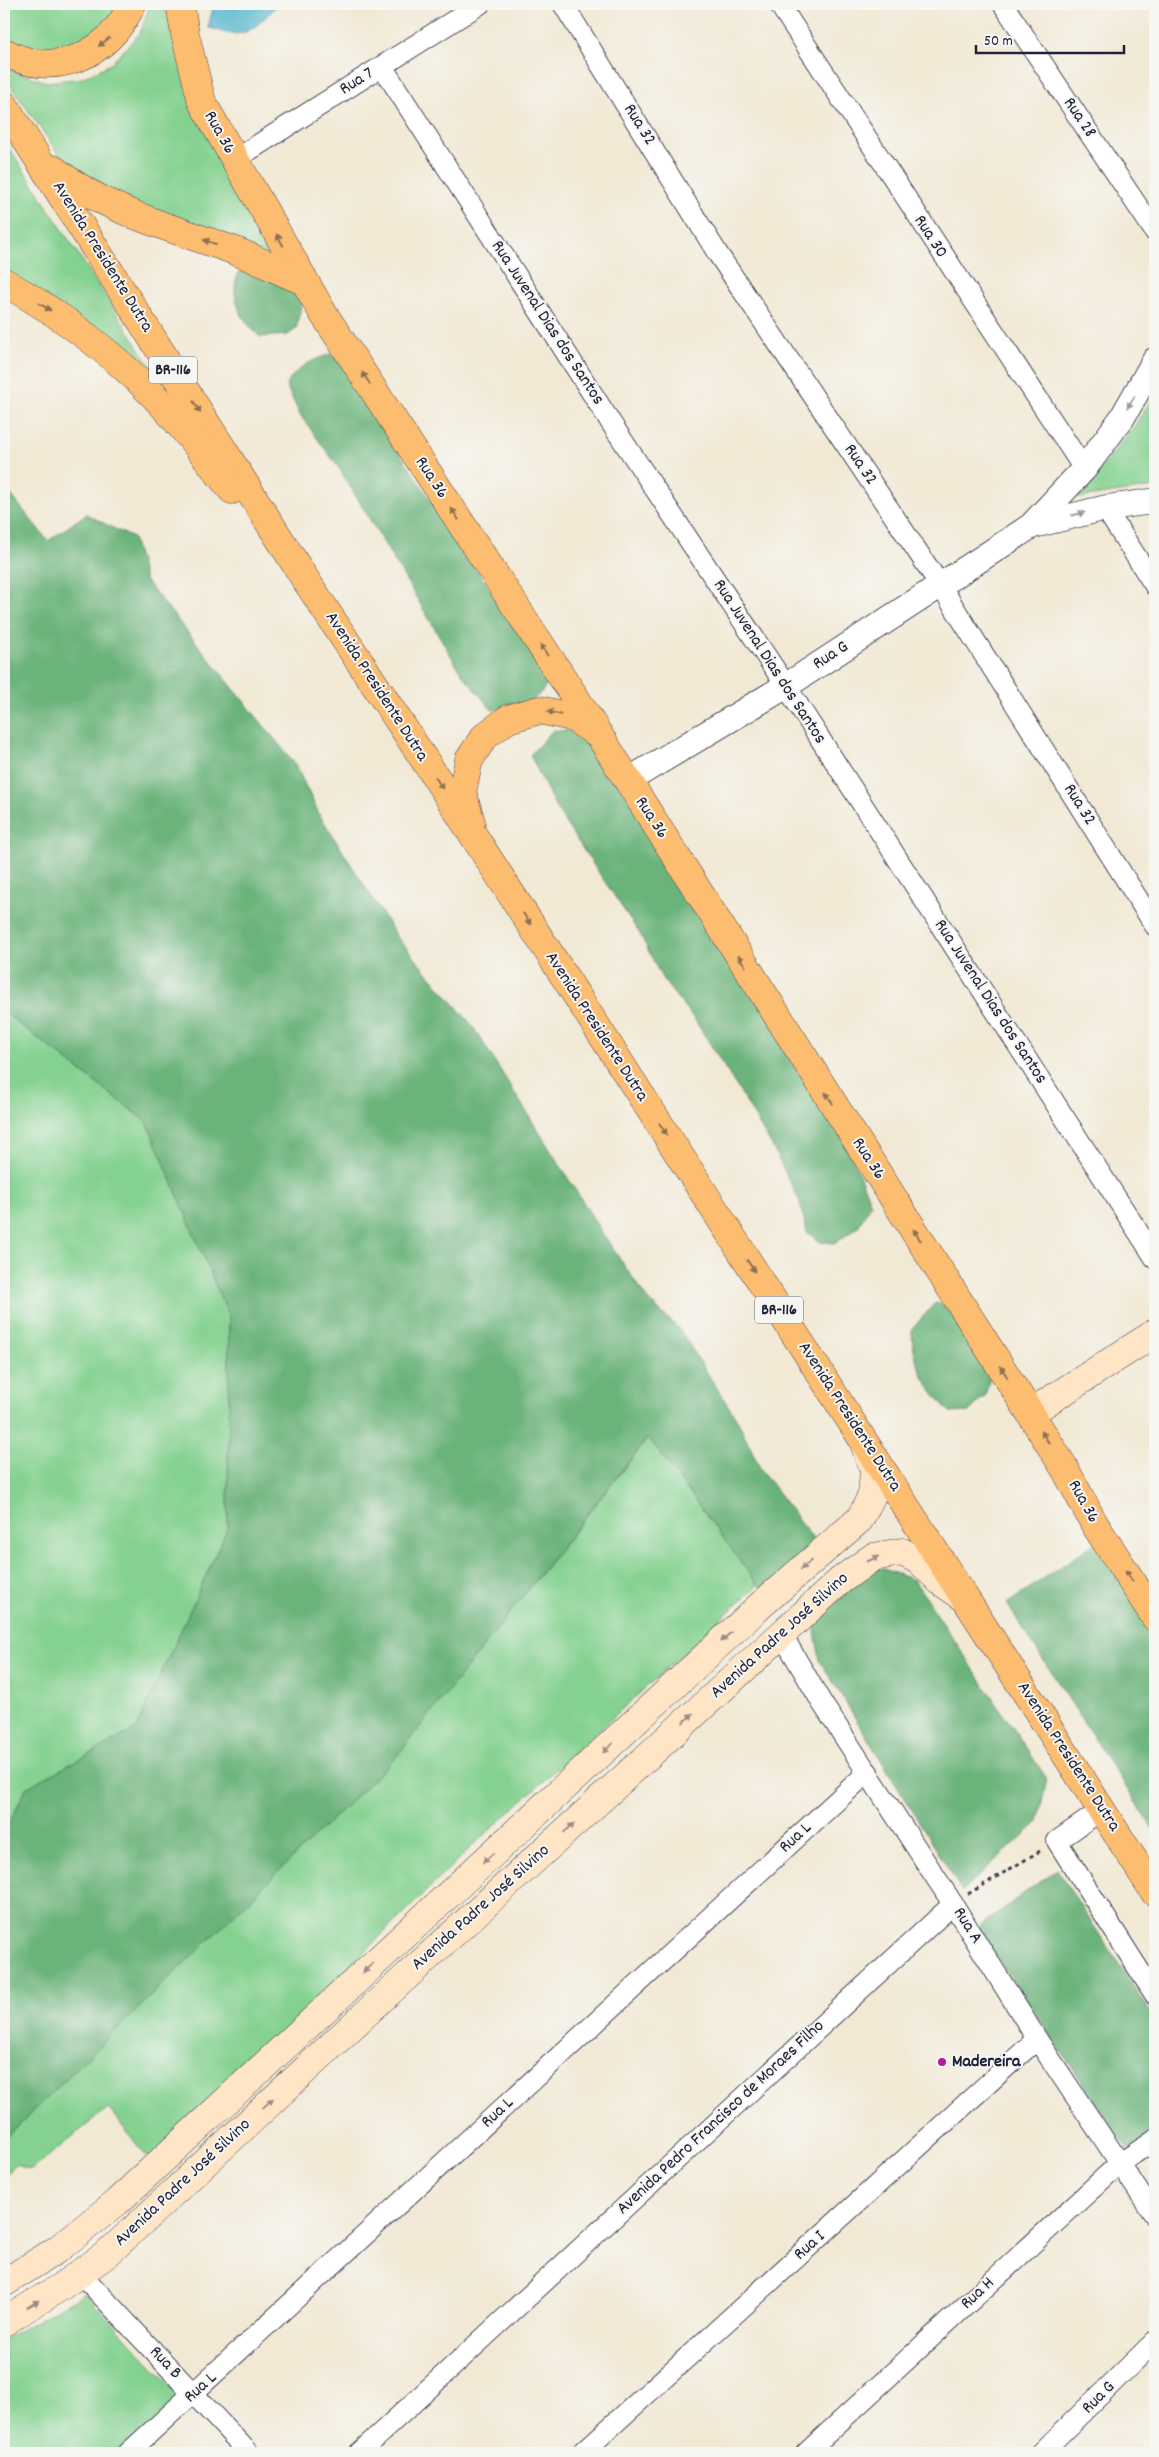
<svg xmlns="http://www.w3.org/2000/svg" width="1159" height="2457" font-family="Dekko,sans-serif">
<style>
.green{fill:#84d190;stroke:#537a66}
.forest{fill:#6bb37a;stroke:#466a5a}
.water{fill:#4fb4cd;stroke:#386b84}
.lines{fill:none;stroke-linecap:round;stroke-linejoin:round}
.minor-casing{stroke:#414052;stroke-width:22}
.tertiary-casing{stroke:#414052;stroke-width:27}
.secondary-casing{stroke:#414052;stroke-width:29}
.trunk-casing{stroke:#414052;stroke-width:29}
.path{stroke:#414052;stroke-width:3;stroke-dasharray:4 4;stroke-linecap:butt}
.minor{stroke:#fff;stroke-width:20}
.tertiary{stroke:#fff;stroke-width:25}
.secondary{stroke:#fee5c5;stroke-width:28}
.trunk{stroke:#fcbd6f;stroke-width:28}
.oneway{fill:#8f7055}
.oneway2{fill:#9c9ca7}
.oneway3{fill:#9b8d87}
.poi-dot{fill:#b5179e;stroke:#f6f6f2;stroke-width:2}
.labels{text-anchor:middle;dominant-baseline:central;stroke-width:4;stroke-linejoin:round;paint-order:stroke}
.shield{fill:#f6f6f2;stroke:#626272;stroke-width:1}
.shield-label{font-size:16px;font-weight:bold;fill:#22223b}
.street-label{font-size:18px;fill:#22223b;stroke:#f6f6f2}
.poi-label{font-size:18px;font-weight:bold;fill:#22223b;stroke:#f6f6f2;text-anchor:start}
</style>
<rect width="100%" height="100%" fill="#f6f6f2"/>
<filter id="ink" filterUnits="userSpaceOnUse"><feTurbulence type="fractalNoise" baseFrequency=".02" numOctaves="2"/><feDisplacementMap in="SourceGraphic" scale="10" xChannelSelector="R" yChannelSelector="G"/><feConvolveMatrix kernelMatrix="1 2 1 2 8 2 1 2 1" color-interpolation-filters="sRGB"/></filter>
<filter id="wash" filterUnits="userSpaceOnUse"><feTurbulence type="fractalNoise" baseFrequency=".0096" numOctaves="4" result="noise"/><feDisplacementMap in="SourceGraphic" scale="20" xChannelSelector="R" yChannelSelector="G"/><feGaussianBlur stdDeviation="1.12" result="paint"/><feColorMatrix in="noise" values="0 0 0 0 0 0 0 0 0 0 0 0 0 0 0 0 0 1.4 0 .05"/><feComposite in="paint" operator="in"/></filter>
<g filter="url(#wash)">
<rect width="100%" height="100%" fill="#f2e9d5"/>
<g class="green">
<path d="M4,4H127L121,17L59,58L4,43Z"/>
<path d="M150,4H168L297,275L143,213L71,172L4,76V68L47,82L82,78L111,64L140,33Z"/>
<path d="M4,140L164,386L97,329L4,272Z"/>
<path d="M1155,394V487L1078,498L1135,425Z"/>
<path d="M4,1012L147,1122L229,1317L228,1527L136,1729L26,1788L4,1835Z"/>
<path d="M649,1437L758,1585L470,1848L151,2162L108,2108L31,2170L16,2164L4,2177V2139L396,1757Z"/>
<path d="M85,2293L182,2398L122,2453H4V2339Z"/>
</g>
<g class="forest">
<path d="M248,270L292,285L303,299L296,329L288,335L260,337C241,320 229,298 238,273Z"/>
<path d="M334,353L550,681C532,705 522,711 492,710L462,674L339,468L300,415L286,385C299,365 312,360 334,353Z"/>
<path d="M4,486L48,541L86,514L133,538L145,580L295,764L319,814L397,937L472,1025L603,1234L647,1299L679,1329L738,1421L761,1470L813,1539L811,1555L775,1592L758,1585L648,1437L396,1757L4,2139V1835L26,1788L136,1729L228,1527L229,1317L147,1122L4,1012Z"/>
<path d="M553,730L577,731L618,783L832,1108L871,1204L858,1227L835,1243L820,1242L807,1232L799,1200L773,1148L740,1092L695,1020L663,980L640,934L558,812L530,755Z"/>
<path d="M935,1303L956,1306L995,1359L985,1396L969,1412L951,1413C927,1389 912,1364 912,1329Z"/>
<path d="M1096,1542L1155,1632V1832L1007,1604Z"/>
<path d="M873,1565L914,1580L1047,1779L1038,1822L962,1891L820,1661L814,1625Z"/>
<path d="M1057,1869L1155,2020V2129L1128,2150L977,1928Z"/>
</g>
<path class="water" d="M214,4H279C252,29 247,43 208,27Z"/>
</g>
<g filter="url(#ink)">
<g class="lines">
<g class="minor-casing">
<g id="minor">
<path d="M563,4L718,254L940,585L1155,926"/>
<path d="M779,4L1084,469"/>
<path d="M1003,4L1155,232"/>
<path d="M382,66L613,426L786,686L1155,1258"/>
<path d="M234,160L480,4"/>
<path d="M1105,508L1155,586"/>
<path d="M781,1633L822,1703L953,1904L1037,2039L1155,2216"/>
<path d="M1103,1809L1057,1841L1155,1995"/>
<path d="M81,2274L249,2453"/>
<path d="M128,2453L868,1772"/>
<path d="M359,2453L953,1904"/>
<path d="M582,2453L1037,2039"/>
<path d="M806,2453L1120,2163L1155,2140"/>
<path d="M1041,2453L1155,2341"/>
</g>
</g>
<g class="tertiary-casing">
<g id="tertiary">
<path d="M1031,526L1105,508L1155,501"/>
<path d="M627,781L786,686L1031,526L1084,469L1122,418L1155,360"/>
</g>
</g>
<g class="secondary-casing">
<g id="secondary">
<path d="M1030,1413L1155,1333"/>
<path d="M4,2283L58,2249L117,2202L762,1604L860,1519L872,1495L874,1470L865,1446"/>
<path d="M4,2322L62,2286L107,2254L374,2006L841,1580L873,1557L902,1552L920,1561L940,1581L963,1597"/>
</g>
</g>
<g class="trunk-casing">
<g id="trunk">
<path d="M180,4L185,34L202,102L323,313L571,691L1030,1413L1065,1469L1095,1525L1155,1617"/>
<path d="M4,52C55,80 109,55 132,4"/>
<path d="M4,105L307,582L437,779L1155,1893"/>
<path d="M53,169C108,212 166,226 230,249C255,258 279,271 304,281"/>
<path d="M4,282C60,314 111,351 156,398C183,426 207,459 232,490"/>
<path d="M471,822L462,792L469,760L484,737L508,719L539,710L572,717L596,733"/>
</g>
</g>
<path class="path" d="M968,1894L1040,1851"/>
<use href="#minor" class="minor"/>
<use href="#tertiary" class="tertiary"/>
<use href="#secondary" class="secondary"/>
<use href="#trunk" class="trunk"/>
</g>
<defs><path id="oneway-solid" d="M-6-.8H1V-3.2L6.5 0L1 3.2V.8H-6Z" transform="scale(1.25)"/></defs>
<g class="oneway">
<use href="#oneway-solid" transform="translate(104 42) rotate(141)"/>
<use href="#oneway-solid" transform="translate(280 240) rotate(-120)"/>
<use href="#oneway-solid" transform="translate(210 242) rotate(-161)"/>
<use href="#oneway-solid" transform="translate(45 307) rotate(32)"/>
<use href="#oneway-solid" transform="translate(366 378) rotate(-123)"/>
<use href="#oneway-solid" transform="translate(197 407) rotate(58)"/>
<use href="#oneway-solid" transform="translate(455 514) rotate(-123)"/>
<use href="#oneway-solid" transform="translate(544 650) rotate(-123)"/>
<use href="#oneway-solid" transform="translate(554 713) rotate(-167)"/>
<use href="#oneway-solid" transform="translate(439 783) rotate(57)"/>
<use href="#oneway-solid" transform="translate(527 919) rotate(57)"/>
<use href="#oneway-solid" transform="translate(742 961) rotate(-123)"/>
<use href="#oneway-solid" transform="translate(829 1098) rotate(-123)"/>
<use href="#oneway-solid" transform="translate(663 1129) rotate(57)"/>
<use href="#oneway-solid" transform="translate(917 1235) rotate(-123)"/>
<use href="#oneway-solid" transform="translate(751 1266) rotate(57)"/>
<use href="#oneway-solid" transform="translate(1004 1372) rotate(-123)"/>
<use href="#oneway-solid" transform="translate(1045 1437) rotate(-122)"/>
<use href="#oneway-solid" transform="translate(1129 1576) rotate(-123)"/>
</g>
<g class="oneway2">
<use href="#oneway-solid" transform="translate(1131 402) rotate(122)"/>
<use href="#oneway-solid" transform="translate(1078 514) rotate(-14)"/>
</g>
<g class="oneway3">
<use href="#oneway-solid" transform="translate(873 1559) rotate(-23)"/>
<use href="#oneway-solid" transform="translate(806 1565) rotate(139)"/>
<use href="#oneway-solid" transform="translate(726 1637) rotate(137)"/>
<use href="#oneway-solid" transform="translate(688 1718) rotate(-42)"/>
<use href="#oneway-solid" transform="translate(608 1748) rotate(137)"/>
<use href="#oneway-solid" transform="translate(569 1828) rotate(-42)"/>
<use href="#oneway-solid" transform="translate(488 1858) rotate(138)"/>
<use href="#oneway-solid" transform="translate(368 1968) rotate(137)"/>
<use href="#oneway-solid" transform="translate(268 2103) rotate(-43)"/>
<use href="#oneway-solid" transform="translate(33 2304) rotate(-31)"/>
</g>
</g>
<circle class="poi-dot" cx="942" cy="2062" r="5"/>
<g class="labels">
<g class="shield">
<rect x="149" y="356.5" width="48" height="27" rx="4"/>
<rect x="755" y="1296.5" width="48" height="27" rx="4"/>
</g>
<g class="shield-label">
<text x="173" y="370">BR-116</text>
<text x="779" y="1310">BR-116</text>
</g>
<g class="street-label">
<text transform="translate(357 82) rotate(-32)">Rua 7</text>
<text transform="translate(1079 118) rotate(56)">Rua 28</text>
<text transform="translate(639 125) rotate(58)">Rua 32</text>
<text transform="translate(219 133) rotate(61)">Rua 36</text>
<text transform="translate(930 237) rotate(57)">Rua 30</text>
<text transform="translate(102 257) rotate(58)">Avenida Presidente Dutra</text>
<text transform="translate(547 323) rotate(57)">Rua Juvenal Dias dos Santos</text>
<text transform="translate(860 465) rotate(56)">Rua 32</text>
<text transform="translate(431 478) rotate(57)">Rua 36</text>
<text transform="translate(831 656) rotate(-33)">Rua G</text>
<text transform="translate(769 662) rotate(57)">Rua Juvenal Dias dos Santos</text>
<text transform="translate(376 687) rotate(57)">Avenida Presidente Dutra</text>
<text transform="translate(1079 805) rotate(58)">Rua 32</text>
<text transform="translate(651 818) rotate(57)">Rua 36</text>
<text transform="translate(990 1002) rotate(57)">Rua Juvenal Dias dos Santos</text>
<text transform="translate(596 1027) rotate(57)">Avenida Presidente Dutra</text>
<text transform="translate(868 1159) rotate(57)">Rua 36</text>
<text transform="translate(849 1417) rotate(57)">Avenida Presidente Dutra</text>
<text transform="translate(1083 1502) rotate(61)">Rua 36</text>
<text transform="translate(780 1636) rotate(-42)">Avenida Padre José Silvino</text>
<text transform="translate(1068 1757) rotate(57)">Avenida Presidente Dutra</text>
<text transform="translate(796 1838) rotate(-43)">Rua L</text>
<text transform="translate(481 1908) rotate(-42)">Avenida Padre José Silvino</text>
<text transform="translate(967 1926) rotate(58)">Rua A</text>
<text transform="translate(498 2113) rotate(-43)">Rua L</text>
<text transform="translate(721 2118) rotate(-43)">Avenida Pedro Francisco de Moraes Filho</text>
<text transform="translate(183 2183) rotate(-43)">Avenida Padre José Silvino</text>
<text transform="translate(810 2246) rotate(-42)">Rua I</text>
<text transform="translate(978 2294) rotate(-43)">Rua H</text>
<text transform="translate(165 2363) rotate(47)">Rua B</text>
<text transform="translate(201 2388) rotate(-42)">Rua L</text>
<text transform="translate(1099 2398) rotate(-45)">Rua G</text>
</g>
<g class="poi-label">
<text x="952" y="2062">Madereira</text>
</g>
</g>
<rect width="1159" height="2457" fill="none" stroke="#f6f6f2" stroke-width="20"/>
<path d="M976 45v8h148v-8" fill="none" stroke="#22223b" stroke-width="2.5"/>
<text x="984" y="45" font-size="15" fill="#22223b" stroke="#f6f6f2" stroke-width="4" paint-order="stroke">50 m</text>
</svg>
